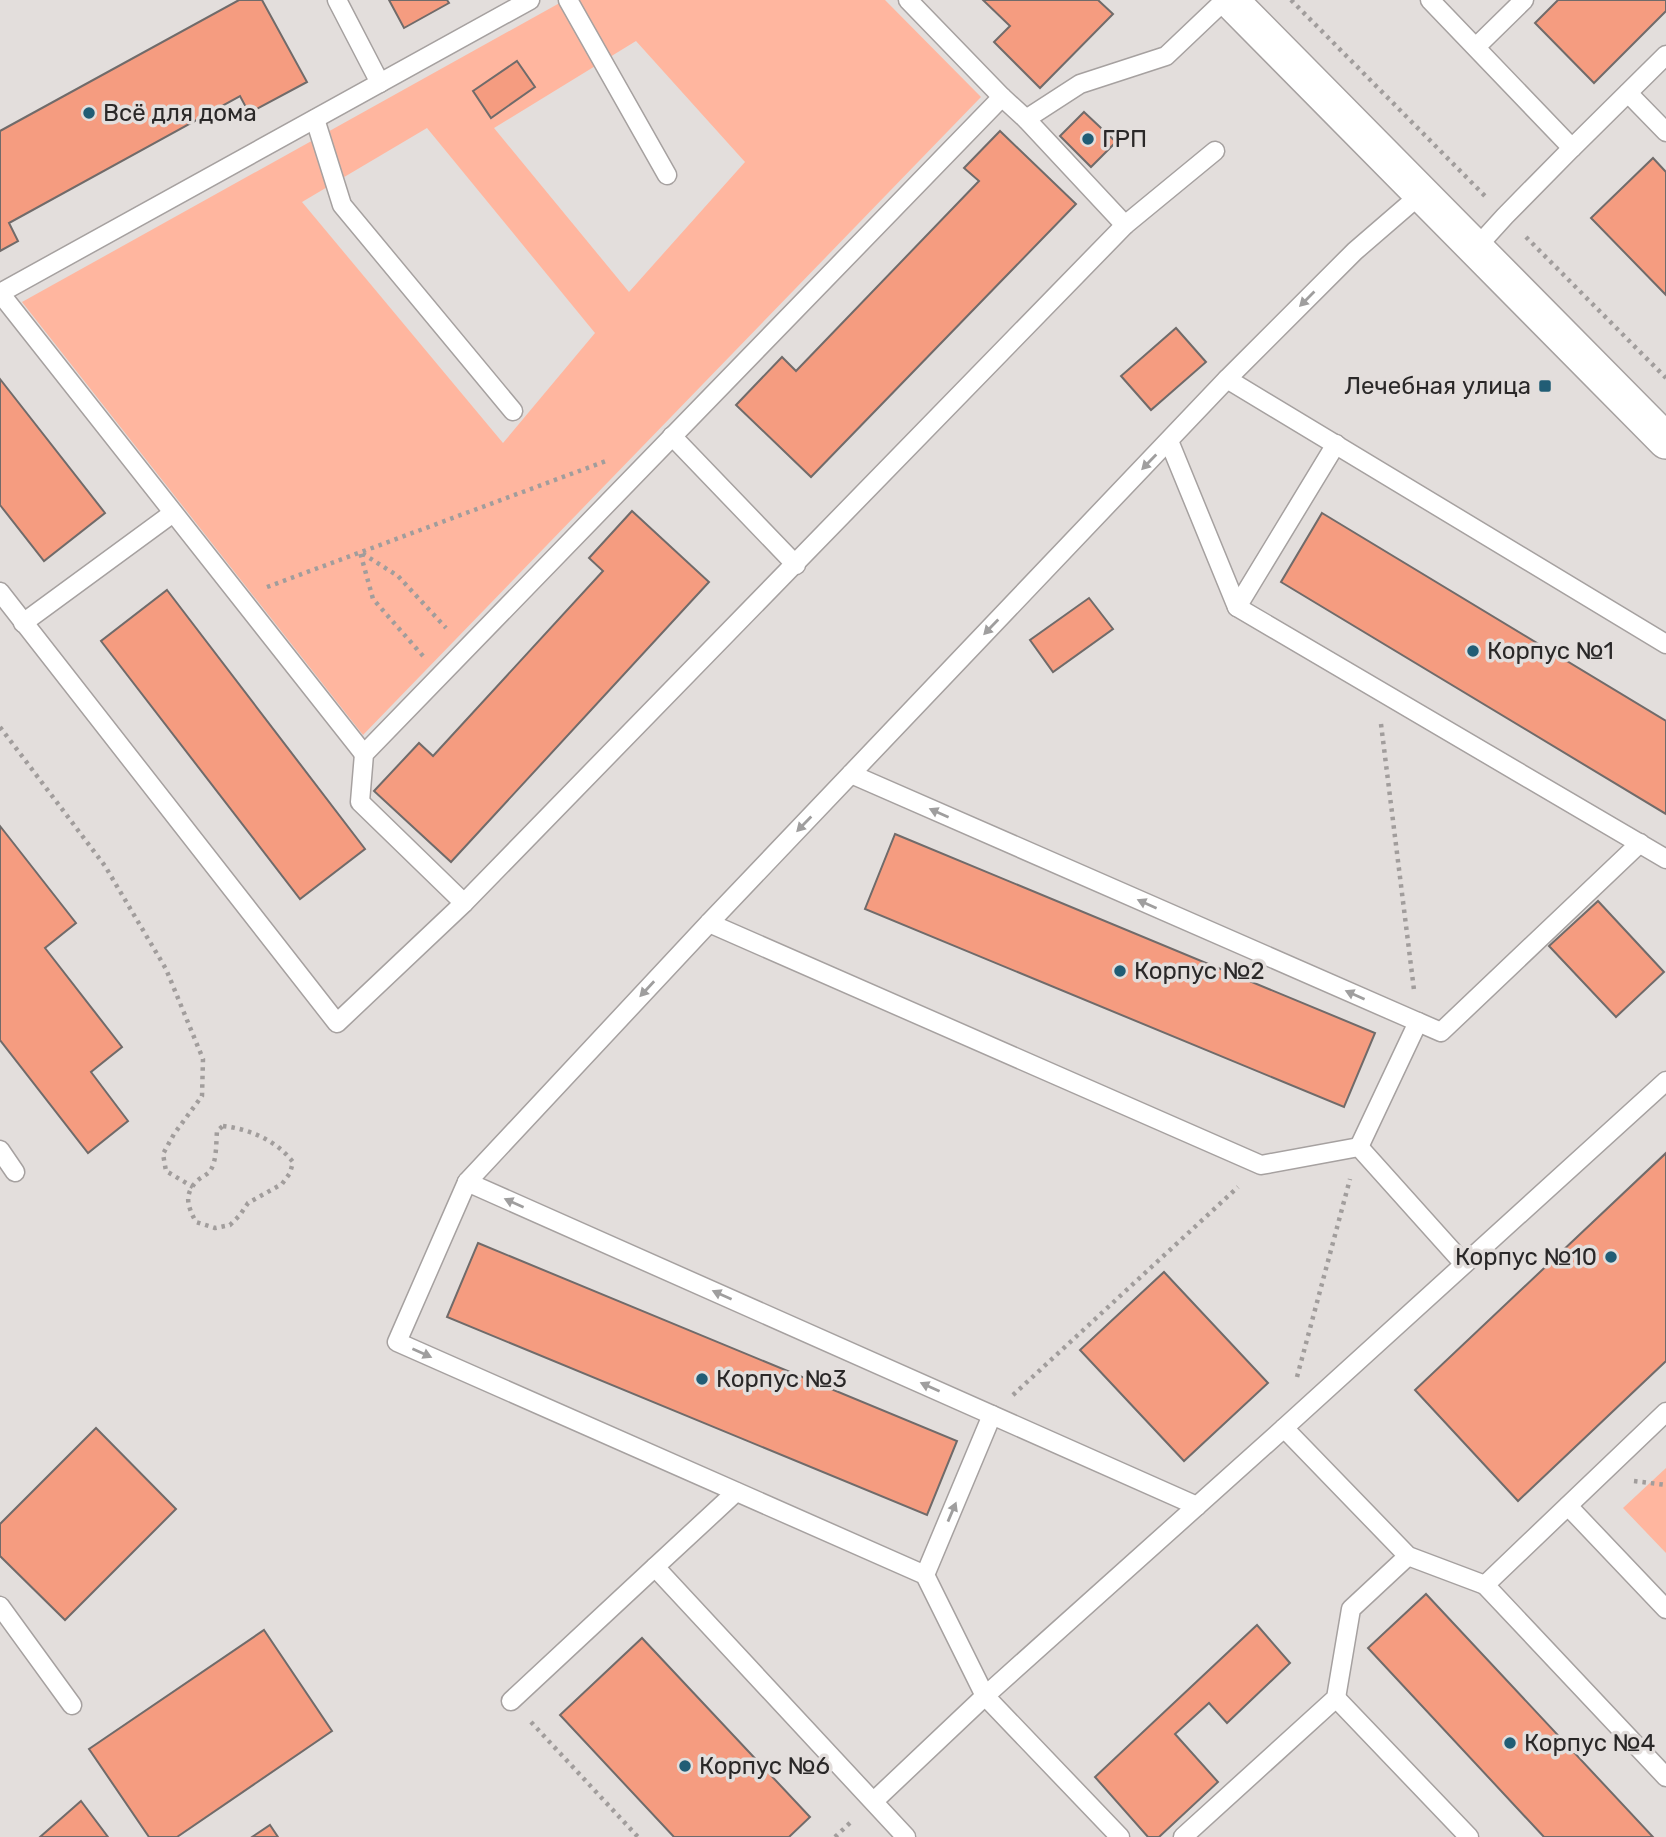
<svg xmlns="http://www.w3.org/2000/svg" width="1666" height="1837" font-family="Rubik,sans-serif">
<style>
.green{fill:#ffb69f;fill-rule:evenodd}
.building{fill:#f59c80;stroke:#706b6a;stroke-width:2}
.lines{fill:none;stroke-linecap:round;stroke-linejoin:round}
.service-casing{stroke:#a6a1a0;stroke-width:21}
.minor-casing{stroke:#a6a1a0;stroke-width:38}
.path{stroke:#a19d9c;stroke-width:4.5;stroke-dasharray:3.5 5;stroke-linecap:butt}
.service{stroke:#fff;stroke-width:18}
.minor{stroke:#fff;stroke-width:35}
.oneway{fill:#9f9e9e}
.poi-dot{fill:#215d75;stroke:#e3dedc;stroke-width:2.5}
.labels{text-anchor:middle;dominant-baseline:central;stroke-width:7;stroke-linejoin:round;paint-order:stroke}
.poi-label{font-size:24px;fill:#2a2828;stroke:#e3dedc;text-anchor:start}
</style>
<rect width="100%" height="100%" fill="#e3dedc"/>
<g class="green">
<path d="M565,0H885L981,97L363,735L22,302ZM636,41L745,162L629,292L494,128ZM517,61L535,87L490,117L473,91ZM427,128L595,333L503,443L302,202Z"/>
<path d="M1666,1468V1553L1623,1508Z"/>
</g>
<g class="building">
<path d="M239,0H262L307,82L249,113L240,96L9,223L18,241L0,251V131Z"/>
<path d="M389,0H447L449,3L404,28Z"/>
<path d="M983,0H1098L1113,14L1040,88L994,42L1010,26Z"/>
<path d="M1558,0H1666V11L1594,83L1535,23Z"/>
<path d="M517,61L535,87L491,118L473,91Z"/>
<path d="M1084,112L1116,142L1091,167L1060,136Z"/>
<path d="M1000,131L1076,204L811,477L736,405L782,357L796,371L979,181L964,168Z"/>
<path d="M1653,158L1666,172V295L1591,218Z"/>
<path d="M1176,328L1206,362L1151,410L1121,376Z"/>
<path d="M0,379L105,513L44,561L0,505Z"/>
<path d="M632,511L709,582L451,862L374,791L419,743L433,756L603,571L589,558Z"/>
<path d="M1322,513L1666,721V814L1281,582Z"/>
<path d="M167,590L365,849L300,899L101,641Z"/>
<path d="M1089,598L1113,629L1053,672L1030,640Z"/>
<path d="M0,826L76,923L45,948L122,1047L91,1072L128,1121L88,1153L0,1040Z"/>
<path d="M895,834L1375,1033L1344,1107L865,909Z"/>
<path d="M1598,901L1664,972L1616,1017L1549,946Z"/>
<path d="M1666,1153V1361L1518,1501L1415,1390Z"/>
<path d="M478,1243L957,1441L927,1515L447,1317Z"/>
<path d="M1164,1272L1268,1383L1184,1461L1080,1350Z"/>
<path d="M96,1428L176,1509L65,1620L0,1556V1524Z"/>
<path d="M1426,1594L1653,1837H1544L1368,1648Z"/>
<path d="M1257,1625L1290,1663L1227,1723L1209,1703L1175,1734L1218,1782L1159,1837H1148L1095,1777Z"/>
<path d="M264,1630L332,1731L177,1837H149L89,1749Z"/>
<path d="M642,1638L810,1817L789,1837H674L560,1715Z"/>
<path d="M81,1801L108,1837H40Z"/>
<path d="M270,1825L278,1837H252Z"/>
</g>
<g class="lines">
<g class="service-casing">
<g id="service">
<path d="M337,0L380,83"/>
<path d="M568,0L667,175"/>
<path d="M1430,0L1572,148L1505,216L1475,249"/>
<path d="M1476,47L1524,0"/>
<path d="M1628,93L1666,132"/>
<path d="M1002,97L1026,119L1125,225"/>
<path d="M315,119L342,205L513,411"/>
<path d="M1026,119L1080,84L1166,56L1225,0"/>
<path d="M1572,148L1666,55"/>
<path d="M1227,379L1666,644"/>
<path d="M672,436L796,565"/>
<path d="M1169,441L1237,607L1666,859"/>
<path d="M0,592L337,1023L464,903L1125,225L1215,151"/>
<path d="M1237,607L1336,444"/>
<path d="M23,623L173,513"/>
<path d="M364,754L0,293L530,0"/>
<path d="M851,774L1418,1022"/>
<path d="M464,903L360,802L364,754L1002,97L908,0"/>
<path d="M709,923L1261,1165L1359,1147L1464,1264"/>
<path d="M1359,1147L1418,1022L1441,1032L1640,843"/>
<path d="M0,1150L15,1172"/>
<path d="M467,1182L709,923L1227,379L1355,251L1421,194"/>
<path d="M1284,1428L1408,1556L1485,1585L1666,1412"/>
<path d="M1568,1506L1666,1609"/>
<path d="M655,1567L736,1492"/>
<path d="M925,1575L992,1415"/>
<path d="M1485,1585L1666,1777"/>
<path d="M0,1606L72,1705"/>
<path d="M1336,1698L1469,1837"/>
<path d="M511,1701L655,1567L906,1837"/>
<path d="M874,1801L985,1696L1284,1428L1666,1081"/>
<path d="M1120,1837L985,1696L925,1575L397,1342L467,1182L1197,1506"/>
<path d="M1183,1837L1336,1698L1351,1609L1408,1556"/>
</g>
</g>
<g class="minor-casing">
<path id="minor" d="M1230,0L1666,441"/>
</g>
<g class="path">
<path d="M1291,0L1485,196"/>
<path d="M1526,237L1666,378"/>
<path d="M267,587L606,461"/>
<path d="M423,656L373,599L360,552L398,576L446,628"/>
<path d="M1381,724L1414,990"/>
<path d="M0,727L105,866L166,969L203,1059L202,1096L174,1134L163,1154L166,1171L193,1187"/>
<path d="M223,1126C249,1129 276,1140 293,1162L290,1173L282,1184L248,1203L240,1215L230,1225L215,1228L196,1222C188,1207 183,1195 197,1181C201,1177 207,1175 210,1171C217,1161 216,1143 217,1131Z"/>
<path d="M1297,1377L1350,1179"/>
<path d="M1013,1395L1238,1187"/>
<path d="M1634,1481L1666,1485"/>
<path d="M531,1722L638,1837"/>
<path d="M835,1837L852,1821"/>
</g>
<use href="#service" class="service"/>
<use href="#minor" class="minor"/>
</g>
<defs><path id="oneway-solid" d="M-6-.8H1V-3.2L6.5 0L1 3.2V.8H-6Z" transform="scale(1.75)"/></defs>
<g class="oneway">
<use href="#oneway-solid" transform="translate(1307 299) rotate(135)"/>
<use href="#oneway-solid" transform="translate(1149 462) rotate(134)"/>
<use href="#oneway-solid" transform="translate(991 627) rotate(134)"/>
<use href="#oneway-solid" transform="translate(939 813) rotate(-156)"/>
<use href="#oneway-solid" transform="translate(804 824) rotate(134)"/>
<use href="#oneway-solid" transform="translate(1147 904) rotate(-156)"/>
<use href="#oneway-solid" transform="translate(647 989) rotate(133)"/>
<use href="#oneway-solid" transform="translate(1355 995) rotate(-156)"/>
<use href="#oneway-solid" transform="translate(514 1203) rotate(-156)"/>
<use href="#oneway-solid" transform="translate(722 1295) rotate(-156)"/>
<use href="#oneway-solid" transform="translate(422 1353) rotate(24)"/>
<use href="#oneway-solid" transform="translate(930 1387) rotate(-156)"/>
<use href="#oneway-solid" transform="translate(952 1512) rotate(-67)"/>
</g>
<g class="poi-dot">
<circle cx="89" cy="113" r="7"/>
<circle cx="1088" cy="139" r="7"/>
<rect x="1538" y="379" width="14" height="14" rx="3.5"/>
<circle cx="1473" cy="651" r="7"/>
<circle cx="1120" cy="971" r="7"/>
<circle cx="1611" cy="1257" r="7"/>
<circle cx="702" cy="1379" r="7"/>
<circle cx="1510" cy="1743" r="7"/>
<circle cx="685" cy="1766" r="7"/>
</g>
<g class="labels">
<g class="poi-label">
<text x="103" y="113">Всё для дома</text>
<text x="1102" y="139">ГРП</text>
<text x="1531" y="386" text-anchor="end">Лечебная улица</text>
<text x="1487" y="651">Корпус №1</text>
<text x="1134" y="971">Корпус №2</text>
<text x="1597" y="1257" text-anchor="end">Корпус №10</text>
<text x="716" y="1379">Корпус №3</text>
<text x="1524" y="1743">Корпус №4</text>
<text x="699" y="1766">Корпус №6</text>
</g>
</g>
</svg>
